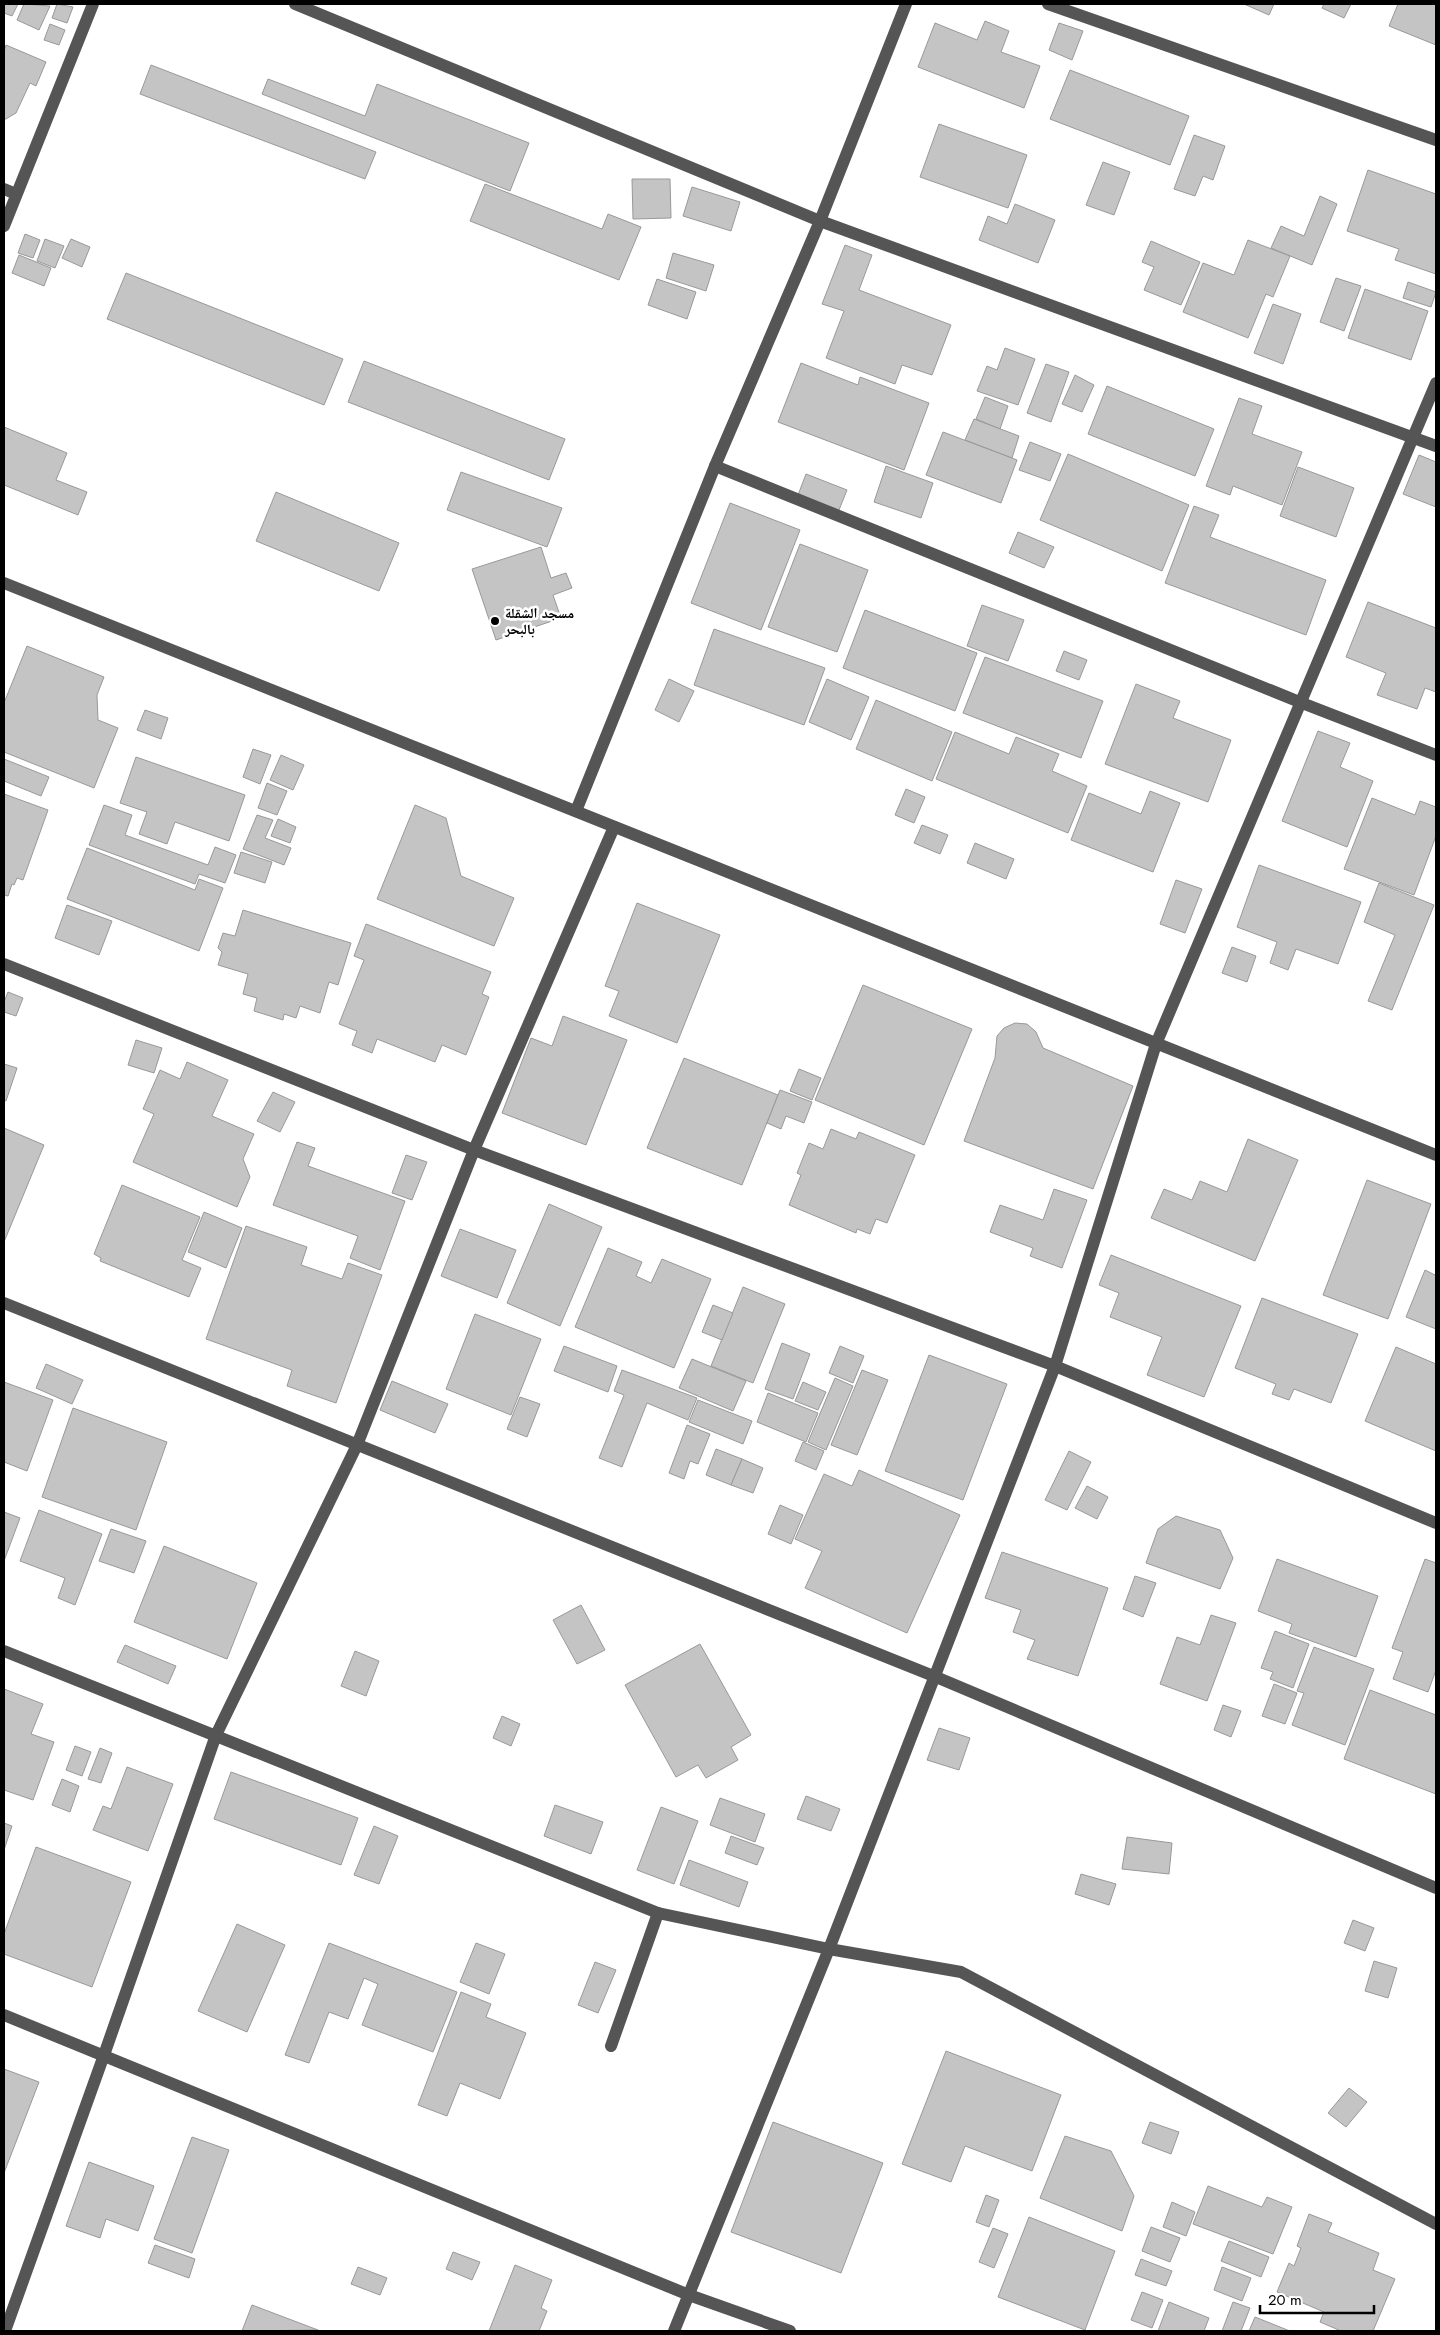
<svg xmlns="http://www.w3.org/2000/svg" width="1440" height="2335" font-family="Jost,'Noto Naskh Arabic',sans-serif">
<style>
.building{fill:#c4c4c4;stroke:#999}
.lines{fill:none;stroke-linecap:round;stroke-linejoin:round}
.minor{stroke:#555;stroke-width:12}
.poi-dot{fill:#000;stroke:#fff;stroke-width:2}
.labels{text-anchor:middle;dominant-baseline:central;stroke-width:5;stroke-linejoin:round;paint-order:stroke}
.poi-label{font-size:14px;font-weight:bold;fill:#000;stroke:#fff;text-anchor:start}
</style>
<rect width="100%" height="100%" fill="#fff"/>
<g class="building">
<path d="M4,4H18L12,16L4,13Z"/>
<path d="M24,4L50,6L39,30L17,20Z"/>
<path d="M57,4L73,7L67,23L52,18Z"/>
<path d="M1244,4H1274L1269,15Z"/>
<path d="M1324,4H1351L1344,18L1322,8Z"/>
<path d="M1398,4H1436V45L1389,26Z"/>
<path d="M985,21L1009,31L1001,52L1040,66L1024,108L918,67L935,23L977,40Z"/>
<path d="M1059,23L1083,31L1072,60L1049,50Z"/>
<path d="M50,24L65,30L59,45L44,40Z"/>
<path d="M6,45L46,62L36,86L30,83L16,113L4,120V51Z"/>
<path d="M151,65L376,152L365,179L140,94Z"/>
<path d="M1070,70L1189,116L1170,165L1050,119Z"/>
<path d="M268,79L365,116L377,84L529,143L510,191L262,94Z"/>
<path d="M939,124L1027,155L1008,208L920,177Z"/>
<path d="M1194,135L1225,146L1213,180L1203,176L1195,196L1174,189Z"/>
<path d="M1103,162L1130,172L1114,215L1086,205Z"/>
<path d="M1368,170L1436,194V274L1395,260L1399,249L1347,231Z"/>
<path d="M632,179H670L671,218L633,219Z"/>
<path d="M485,184L602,229L608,214L641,227L619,280L470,221Z"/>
<path d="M692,187L740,202L731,231L683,216Z"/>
<path d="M1320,196L1337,204L1312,265L1271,248L1281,226L1304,236Z"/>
<path d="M1015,204L1055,220L1038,263L979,240L988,216L1007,224Z"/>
<path d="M25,234L40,240L33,258L18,253Z"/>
<path d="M45,239L64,246L55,268L37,261Z"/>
<path d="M71,239L90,247L82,267L62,258Z"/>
<path d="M1248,240L1290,256L1273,297L1266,294L1248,338L1183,312L1203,263L1234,275Z"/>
<path d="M1151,241L1200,262L1181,305L1144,290L1154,267L1142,262Z"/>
<path d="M845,245L872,255L859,290L951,325L932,375L902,365L895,384L826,358L844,311L822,304Z"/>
<path d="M673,253L714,265L706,291L666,278Z"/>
<path d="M19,255L51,268L44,286L12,273Z"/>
<path d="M126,273L343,359L324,405L107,319Z"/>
<path d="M1336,278L1361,286L1344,331L1320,322Z"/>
<path d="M657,279L696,292L687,319L648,305Z"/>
<path d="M1408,282L1436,292L1431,307L1403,298Z"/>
<path d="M1365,289L1428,311L1411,360L1348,338Z"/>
<path d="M1273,304L1301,314L1283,364L1254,353Z"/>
<path d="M1005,348L1035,359L1018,405L977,391L987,366L997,370Z"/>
<path d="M364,361L565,439L549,480L348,402Z"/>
<path d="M801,363L858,385L860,377L929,403L904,470L778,422Z"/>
<path d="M1046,364L1069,372L1051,422L1027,413Z"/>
<path d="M1075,375L1094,385L1082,412L1062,404Z"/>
<path d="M1107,386L1214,429L1195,476L1088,434Z"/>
<path d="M985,397L1008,406L1000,429L976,419Z"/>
<path d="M1239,398L1262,406L1252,434L1302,452L1282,505L1233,486L1230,495L1206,486Z"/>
<path d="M974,419L1019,436L1012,458L965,440Z"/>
<path d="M4,427L67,453L56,480L87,492L78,515L4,485Z"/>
<path d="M943,432L1017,460L1001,503L926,475Z"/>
<path d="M1030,442L1061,454L1050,481L1019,470Z"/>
<path d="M1068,454L1189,505L1162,571L1040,520Z"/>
<path d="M1419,455L1436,462V507L1403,494Z"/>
<path d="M886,466L933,483L921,518L874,502Z"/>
<path d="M1298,467L1354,488L1336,537L1280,516Z"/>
<path d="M461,472L562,508L547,547L447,510Z"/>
<path d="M806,474L847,490L839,510L798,495Z"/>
<path d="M276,492L399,543L379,591L256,541Z"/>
<path d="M730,503L800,530L761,630L691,603Z"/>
<path d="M1194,506L1219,515L1210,537L1326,580L1306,635L1165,583Z"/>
<path d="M1018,532L1054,547L1044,568L1009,553Z"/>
<path d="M800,544L868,570L837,652L768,627Z"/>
<path d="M541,547L551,578L566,573L572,588L553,595L561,618L496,640L472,569Z"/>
<path d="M1368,602L1436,628V692L1425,688L1417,709L1377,695L1386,673L1346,657Z"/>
<path d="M982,605L1024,620L1008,661L967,646Z"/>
<path d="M865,610L977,653L955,711L843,668Z"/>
<path d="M714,629L825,668L804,725L694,685Z"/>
<path d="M27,646L104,677L97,695L98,720L118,728L94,788L4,752V703Z"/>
<path d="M1064,651L1087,660L1079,680L1056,671Z"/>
<path d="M985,657L1103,701L1081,758L963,713Z"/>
<path d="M669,679L694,691L679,722L655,710Z"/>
<path d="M827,679L869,697L851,740L809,722Z"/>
<path d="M1136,684L1180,701L1173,718L1231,740L1208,802L1105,764Z"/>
<path d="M876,700L952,732L932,781L856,749Z"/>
<path d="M145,710L168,718L161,739L137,730Z"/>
<path d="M1318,731L1350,743L1340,767L1373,781L1347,847L1282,821Z"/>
<path d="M955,732L1009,754L1016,737L1059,754L1052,771L1087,786L1068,833L936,779Z"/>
<path d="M253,749L271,755L260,784L243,777Z"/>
<path d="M281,755L304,765L293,790L270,780Z"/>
<path d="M136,757L245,795L229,841L175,822L167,844L139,834L147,812L120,803Z"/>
<path d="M4,759L49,777L41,796L4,781Z"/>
<path d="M267,783L287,791L277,815L258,808Z"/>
<path d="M906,789L925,797L914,823L895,815Z"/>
<path d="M1150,791L1180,803L1153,872L1071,840L1089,793L1141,814Z"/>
<path d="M4,794L48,810L23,880L17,878L14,885L12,884L8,896L4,895Z"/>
<path d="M1372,798L1415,815L1420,801L1436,807V836L1414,895L1344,869Z"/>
<path d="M104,805L132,815L125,835L208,865L215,847L236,855L225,883L199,874L195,884L89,845Z"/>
<path d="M415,805L446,818L461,876L514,898L494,946L377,899Z"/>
<path d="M257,815L273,820L265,838L291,848L284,865L243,849Z"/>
<path d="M278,819L296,827L290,843L271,836Z"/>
<path d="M922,825L948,835L940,854L914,843Z"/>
<path d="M975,843L1014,859L1006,879L967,863Z"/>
<path d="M87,848L195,890L199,879L223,888L199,951L67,899Z"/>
<path d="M241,852L272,862L265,883L234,873Z"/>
<path d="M1259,865L1361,902L1338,964L1296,949L1288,970L1270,963L1277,942L1237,927Z"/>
<path d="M1176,880L1202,889L1185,933L1160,924Z"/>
<path d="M1379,883L1434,905L1392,1010L1368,1001L1395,935L1364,922Z"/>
<path d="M637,903L720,935L677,1043L609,1016L619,991L605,986Z"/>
<path d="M67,905L112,921L99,955L55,938Z"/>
<path d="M243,910L351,943L338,985L329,982L320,1013L300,1006L296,1018L284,1014L283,1020L254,1011L257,998L243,994L248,974L218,965L222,952L218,948L223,933L235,936Z"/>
<path d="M366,924L491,972L482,994L489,997L466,1055L442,1045L435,1062L377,1039L372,1053L352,1045L357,1031L339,1024L364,960L354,956Z"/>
<path d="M1232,947L1256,956L1247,982L1222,973Z"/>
<path d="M863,985L972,1029L924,1145L815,1100Z"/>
<path d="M8,992L23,998L16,1016L4,1012V1002Z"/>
<path d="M563,1016L627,1040L586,1145L502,1113L531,1038L552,1046Z"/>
<path d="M1015,1023L1027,1024L1036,1032L1043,1048L1133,1086L1093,1189L964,1141L995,1058L997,1036L1004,1028Z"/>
<path d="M136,1040L162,1048L154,1073L128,1065Z"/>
<path d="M684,1058L778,1095L742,1185L647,1148Z"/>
<path d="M187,1062L228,1080L212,1116L254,1134L243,1159L250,1177L237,1207L133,1162L154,1114L143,1109L160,1070L180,1079Z"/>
<path d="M4,1064L17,1068L6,1101L4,1100Z"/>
<path d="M799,1069L821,1078L812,1100L790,1091Z"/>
<path d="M780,1090L812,1102L804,1123L786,1116L781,1129L767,1123Z"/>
<path d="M273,1092L295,1102L280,1132L257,1121Z"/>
<path d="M4,1128L44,1145L4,1242Z"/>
<path d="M831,1129L856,1139L859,1132L915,1155L887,1223L876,1219L870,1234L857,1229L856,1233L789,1205L801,1175L797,1173L809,1143L823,1149Z"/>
<path d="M1248,1139L1298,1160L1255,1261L1151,1218L1164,1189L1192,1200L1200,1181L1227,1192Z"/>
<path d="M297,1142L315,1148L308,1166L405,1201L380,1270L350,1258L358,1236L273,1205Z"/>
<path d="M406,1155L427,1162L412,1200L392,1193Z"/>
<path d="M1367,1180L1431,1204L1388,1319L1323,1295Z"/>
<path d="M122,1185L200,1217L182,1260L201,1268L189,1297L100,1261L101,1258L94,1254Z"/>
<path d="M1054,1189L1087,1200L1062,1268L1030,1256L1033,1248L990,1232L1000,1205L1043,1220Z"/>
<path d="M549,1204L602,1227L560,1326L507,1303Z"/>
<path d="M204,1212L242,1228L226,1268L188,1252Z"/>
<path d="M246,1226L307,1247L301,1265L342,1279L348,1263L382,1275L336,1403L287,1386L292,1370L206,1339Z"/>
<path d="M460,1229L516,1250L497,1298L441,1276Z"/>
<path d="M608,1248L642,1262L636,1276L651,1283L662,1259L711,1279L674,1368L575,1327Z"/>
<path d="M1111,1255L1241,1306L1204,1397L1147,1375L1162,1337L1110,1317L1119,1293L1099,1285Z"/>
<path d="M1425,1270L1435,1275L1436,1273V1329L1406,1317Z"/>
<path d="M743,1287L785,1304L753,1383L711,1366Z"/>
<path d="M1262,1298L1358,1334L1331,1403L1294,1389L1289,1400L1272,1394L1276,1384L1235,1368Z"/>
<path d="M713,1305L733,1313L722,1340L702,1332Z"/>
<path d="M475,1314L541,1339L511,1415L446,1389Z"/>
<path d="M782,1343L810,1354L793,1399L765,1389Z"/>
<path d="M564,1346L617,1366L608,1392L554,1371Z"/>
<path d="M840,1346L864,1356L853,1383L829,1373Z"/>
<path d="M1396,1347L1436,1364V1451L1365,1421Z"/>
<path d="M929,1355L1007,1384L963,1500L885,1471Z"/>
<path d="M692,1359L746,1381L733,1411L679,1388Z"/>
<path d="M46,1364L83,1380L72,1404L36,1388Z"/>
<path d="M622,1370L697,1398L688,1420L647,1403L622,1467L599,1458L624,1395L614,1391Z"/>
<path d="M862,1370L888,1380L857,1455L831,1445Z"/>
<path d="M835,1378L853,1386L826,1450L808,1442Z"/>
<path d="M392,1381L448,1404L435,1433L380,1410Z"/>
<path d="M4,1382L53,1400L27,1471L4,1462Z"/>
<path d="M803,1382L826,1392L818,1410L795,1401Z"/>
<path d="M768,1393L818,1413L806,1442L757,1422Z"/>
<path d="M520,1397L540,1404L527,1437L507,1429Z"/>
<path d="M698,1400L752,1421L743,1444L689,1422Z"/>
<path d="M73,1408L167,1442L136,1530L42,1497Z"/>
<path d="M687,1425L710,1434L698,1464L690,1461L684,1479L669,1473Z"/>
<path d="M803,1442L824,1451L816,1470L795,1461Z"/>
<path d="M716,1449L742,1459L731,1485L706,1475Z"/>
<path d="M1069,1451L1091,1462L1067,1510L1045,1500Z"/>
<path d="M742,1459L763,1468L753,1493L731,1485Z"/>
<path d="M859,1470L960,1515L907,1633L805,1588L822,1551L795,1539L824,1474L852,1486Z"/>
<path d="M1087,1486L1108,1497L1097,1519L1075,1508Z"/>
<path d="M780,1505L803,1515L791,1544L768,1534Z"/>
<path d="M39,1510L102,1534L75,1605L58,1598L65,1578L20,1561Z"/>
<path d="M4,1512L20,1518L4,1561Z"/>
<path d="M1176,1516L1220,1530L1233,1558L1220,1589L1146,1563L1158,1529Z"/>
<path d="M111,1529L146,1541L134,1573L99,1561Z"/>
<path d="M164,1546L257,1583L227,1659L134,1622Z"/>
<path d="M1002,1552L1108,1588L1078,1676L1027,1659L1035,1640L1013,1632L1021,1610L985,1598Z"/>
<path d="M1277,1559L1378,1596L1356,1657L1289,1633L1292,1624L1258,1611Z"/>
<path d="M1425,1559L1436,1563V1670L1428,1692L1393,1679L1403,1652L1392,1648Z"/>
<path d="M1135,1576L1156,1583L1143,1617L1123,1609Z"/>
<path d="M581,1605L605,1650L577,1664L553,1620Z"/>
<path d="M1211,1615L1236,1623L1207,1701L1160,1684L1177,1637L1200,1645Z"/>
<path d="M1275,1631L1309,1644L1293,1688L1270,1679L1273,1672L1261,1668Z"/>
<path d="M700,1644L751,1735L731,1747L738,1760L706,1778L698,1765L676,1777L625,1685Z"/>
<path d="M125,1645L176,1666L168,1684L117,1662Z"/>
<path d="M1314,1647L1374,1669L1345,1745L1292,1725L1304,1693L1297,1691Z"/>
<path d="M355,1651L379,1661L366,1696L341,1686Z"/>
<path d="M1274,1684L1297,1693L1285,1724L1262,1716Z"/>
<path d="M4,1689L43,1704L31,1734L54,1742L33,1800L4,1790Z"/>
<path d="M1370,1690L1436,1715V1794L1344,1759Z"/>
<path d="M1223,1705L1241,1711L1231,1737L1214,1730Z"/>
<path d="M502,1716L520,1724L511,1746L493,1738Z"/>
<path d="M939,1728L970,1738L959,1770L927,1760Z"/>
<path d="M75,1746L91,1752L82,1776L66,1770Z"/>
<path d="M100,1748L112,1753L101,1783L88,1779Z"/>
<path d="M127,1767L173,1784L148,1851L93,1830L103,1806L111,1809Z"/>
<path d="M231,1772L358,1818L341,1865L214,1819Z"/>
<path d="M62,1779L79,1786L70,1812L52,1805Z"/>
<path d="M806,1796L840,1809L831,1831L797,1819Z"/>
<path d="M720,1798L765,1814L755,1842L710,1825Z"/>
<path d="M555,1805L603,1822L591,1854L544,1836Z"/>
<path d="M661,1807L698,1821L674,1884L637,1870Z"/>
<path d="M4,1823L12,1826L4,1850Z"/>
<path d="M374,1826L398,1836L379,1884L354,1875Z"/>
<path d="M731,1836L764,1848L757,1865L725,1853Z"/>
<path d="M1127,1837L1172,1843L1169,1874L1122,1869Z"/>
<path d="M36,1847L131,1882L92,1987L4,1954V1934Z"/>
<path d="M689,1860L748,1882L739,1907L680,1885Z"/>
<path d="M1081,1874L1116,1884L1109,1905L1075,1894Z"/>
<path d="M1353,1920L1374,1928L1365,1951L1344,1943Z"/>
<path d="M237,1924L285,1945L247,2032L198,2011Z"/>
<path d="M329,1943L457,1992L433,2052L362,2025L378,1984L364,1978L348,2019L329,2012L309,2063L285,2055Z"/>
<path d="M476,1943L505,1954L489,1994L460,1982Z"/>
<path d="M1374,1961L1397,1968L1388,1998L1365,1991Z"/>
<path d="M595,1962L616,1970L598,2013L578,2005Z"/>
<path d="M461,1992L491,2004L486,2017L526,2033L500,2099L460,2083L447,2116L418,2105Z"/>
<path d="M946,2051L1061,2095L1032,2171L965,2146L951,2182L902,2164Z"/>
<path d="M4,2069L39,2082L4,2173Z"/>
<path d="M1349,2088L1367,2102L1346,2127L1328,2113Z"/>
<path d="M773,2122L883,2163L841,2273L731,2232Z"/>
<path d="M1150,2122L1179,2132L1171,2154L1142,2143Z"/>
<path d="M1065,2136L1111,2151L1134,2196L1122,2231L1040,2198Z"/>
<path d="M192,2137L229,2150L192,2253L154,2239Z"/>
<path d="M89,2162L154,2186L138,2231L106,2219L100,2238L66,2226Z"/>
<path d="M1208,2186L1262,2207L1267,2197L1292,2207L1273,2254L1193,2224Z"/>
<path d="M986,2195L999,2200L989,2227L976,2222Z"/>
<path d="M1172,2202L1195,2212L1186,2236L1163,2227Z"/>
<path d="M1309,2214L1332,2223L1328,2232L1379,2253L1373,2270L1395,2279L1373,2331H1341L1320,2322L1324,2312L1277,2292L1289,2263L1294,2266L1301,2248L1297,2246Z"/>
<path d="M1029,2217L1115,2251L1085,2330L998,2297Z"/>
<path d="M1151,2227L1180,2238L1170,2262L1142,2251Z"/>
<path d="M993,2228L1008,2234L994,2268L979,2262Z"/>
<path d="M1229,2241L1269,2257L1261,2277L1221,2261Z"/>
<path d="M155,2245L195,2259L189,2278L148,2263Z"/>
<path d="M453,2252L480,2262L472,2280L446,2269Z"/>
<path d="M1141,2259L1172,2271L1166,2286L1135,2275Z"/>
<path d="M515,2265L552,2280L541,2308L547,2311L539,2331H489Z"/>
<path d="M358,2267L387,2278L380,2295L351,2284Z"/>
<path d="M1222,2267L1251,2278L1242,2301L1214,2290Z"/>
<path d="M1142,2292L1163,2300L1152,2328L1131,2320Z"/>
<path d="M1169,2302L1209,2318L1204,2331H1158Z"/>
<path d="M1233,2302L1250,2308L1241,2331H1222Z"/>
<path d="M252,2305L318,2330L242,2331Z"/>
<path d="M1255,2317L1290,2331H1249Z"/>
</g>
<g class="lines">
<g class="minor">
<path d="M295,4L820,221L1436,446"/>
<path d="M1048,4L1436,140"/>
<path d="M4,189L16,194"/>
<path d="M4,226L93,4"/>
<path d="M715,466L1302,703L1436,755"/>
<path d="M4,583L1436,1155"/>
<path d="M576,811L715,466L820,221L906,4"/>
<path d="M4,964L474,1150L1055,1366L1436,1523"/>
<path d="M4,1303L936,1677L1436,1888"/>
<path d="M4,1651L658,1913L829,1949L961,1972L1436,2224"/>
<path d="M4,2015L689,2295L790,2331"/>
<path d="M611,2046L658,1913"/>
<path d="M5,2331L104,2055L216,1735L357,1445L474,1150L614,827"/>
<path d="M674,2331L829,1949L1055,1366L1156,1044L1436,383"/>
</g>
</g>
<circle class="poi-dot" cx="495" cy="621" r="5"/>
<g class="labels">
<g class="poi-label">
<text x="505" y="613">مسجد الشقلة<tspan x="505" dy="16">بالبحر</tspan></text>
</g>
</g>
<rect width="1440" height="2335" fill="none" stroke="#000000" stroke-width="10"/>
<path d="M1260 2305v8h114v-8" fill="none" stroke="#000000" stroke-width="2.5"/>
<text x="1268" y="2305" font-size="15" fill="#000000" stroke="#ffffff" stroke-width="4" paint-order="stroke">20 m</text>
</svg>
